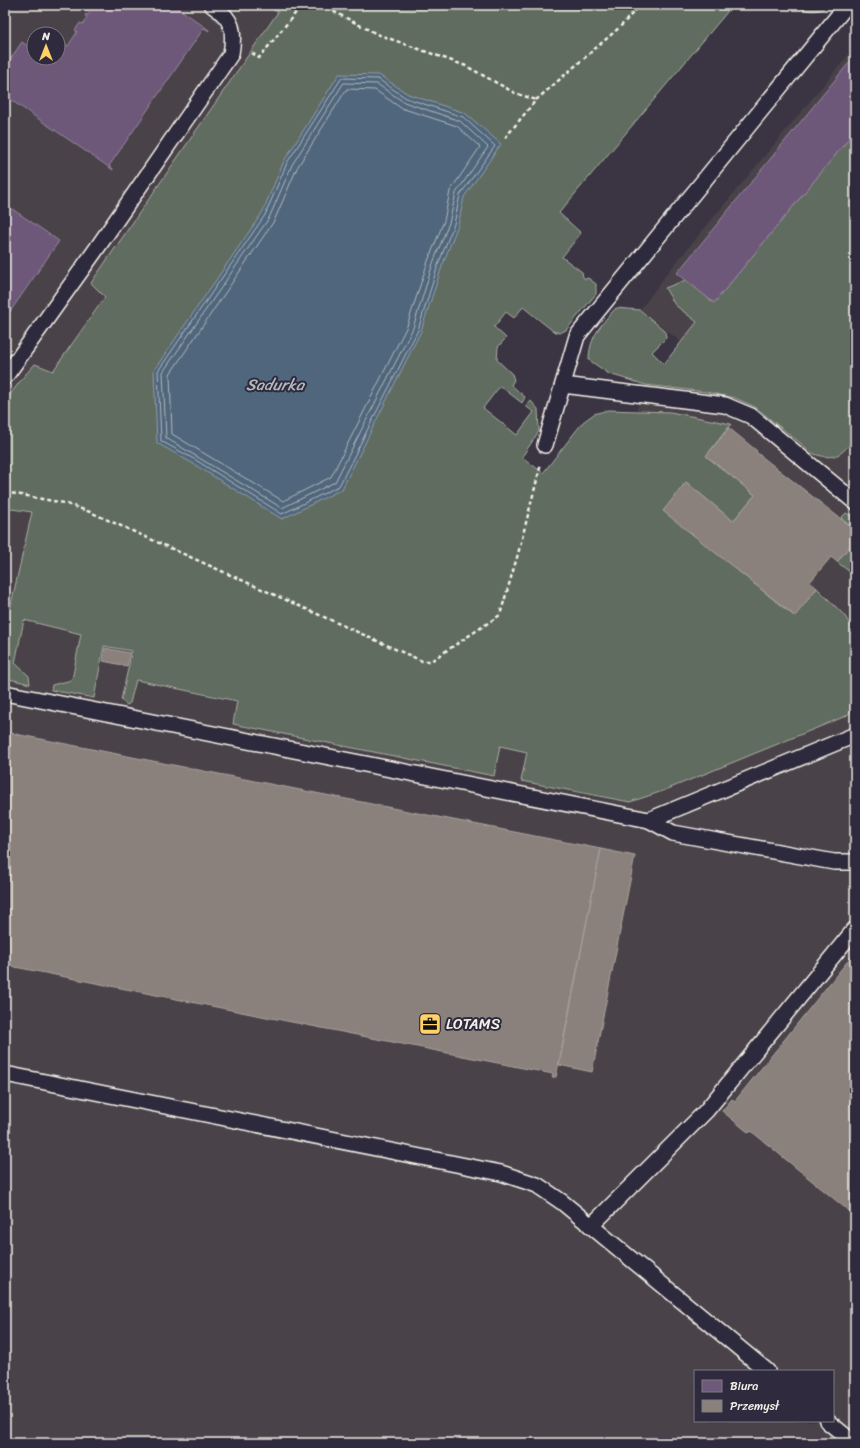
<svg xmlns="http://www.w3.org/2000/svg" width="860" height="1448" font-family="Sriracha,sans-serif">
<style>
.built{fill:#4a424a;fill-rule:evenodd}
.green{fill:#616c61;stroke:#aaaea4}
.water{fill:#50667b;stroke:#929ea7}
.offices{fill:#6d597a;stroke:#96879b}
.industry{fill:#8a817c;stroke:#aaa39c}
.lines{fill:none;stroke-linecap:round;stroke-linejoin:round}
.shore{stroke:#b2b9bc;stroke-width:1}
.service-casing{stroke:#f4f1e8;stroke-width:18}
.path{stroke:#f4f1e8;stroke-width:2.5;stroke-dasharray:4 3;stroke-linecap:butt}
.service{stroke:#2f2a3d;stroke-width:15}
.labels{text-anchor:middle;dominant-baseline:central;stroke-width:4;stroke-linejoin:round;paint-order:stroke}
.poi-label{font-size:15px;fill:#f4f1e8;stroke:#2f2a3d;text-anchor:start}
.water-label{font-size:16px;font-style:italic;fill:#b2b9bc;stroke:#2f2a3d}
</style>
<rect width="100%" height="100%" fill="#3b3543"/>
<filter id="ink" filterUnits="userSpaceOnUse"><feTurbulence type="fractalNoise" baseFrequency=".025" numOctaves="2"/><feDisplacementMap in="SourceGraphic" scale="8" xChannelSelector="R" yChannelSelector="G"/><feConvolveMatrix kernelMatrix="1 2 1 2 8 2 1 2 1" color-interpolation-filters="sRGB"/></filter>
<g filter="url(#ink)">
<g class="built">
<path d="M5,5H329L57,438L5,426ZM34,34H58V58H34Z"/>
<path d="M855,47V1443H5V508L32,512L426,676L635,417L646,371L711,365L640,310L665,276ZM695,1371H833V1421H695Z"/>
</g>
<g class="green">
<path d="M264,5H733L559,213L581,233L562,257L582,272L583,277L585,279L588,278L596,284V294L566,330L560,333L553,331L523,307L514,318L506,312L494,327L506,338L498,347L497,360L512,374L514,380L511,385L525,397L522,403L500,386L483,408L517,435L534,412L525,406L531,401L538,409L539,431L522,457L543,473L583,422L594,414L608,410L670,412L731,424L706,456L755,495L733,521L686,482L664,511L794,616L817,588L844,615L855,632V708L846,716L663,791L630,802L521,781L527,752L500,746L494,776L233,724L237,701L136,680L130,703L127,705L121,700L132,651L104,646L94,698L51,690L52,685L72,680L81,634L24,620L15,663L29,676L30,684L5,678V631L32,512L5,508V401L25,375L35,364L53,371L105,297L91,283L278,12Z"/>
<path d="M792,5H827C819,15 802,10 792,5Z"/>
<path d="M855,131V438C842,454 836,461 814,454L755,407L735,398L706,392L646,385L609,374L589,360C589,338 601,324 616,308L640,310L665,331L666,338L652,352L664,364L697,322L675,305L665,288L686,280L714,303Z"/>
<path d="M846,513L855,518V530L841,518Z"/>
<path d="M855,540V576L837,562Z"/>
</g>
<path class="water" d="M339,74L379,75L408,94L465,113L501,144L464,197L458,225L442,266L421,331L342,489L282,519L192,463L157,443L154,370L262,213L284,161Z"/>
<g class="offices">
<path d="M78,5H174L209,30V31L204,28L109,166L113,169V170L5,96V67L22,42L34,50V58H46L55,64L56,62L54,60L55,58L58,60L63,53L60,52L65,44L68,46L77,32L75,30L80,23L83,24L87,17L85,16L86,14L88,15L90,13Z"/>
<path d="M852,59L855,61V131L714,303L677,273Z"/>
<path d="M5,204L59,241L5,319Z"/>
</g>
<g class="industry">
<path d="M729,428L757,451L756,452L855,530V540L837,562L831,557L810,582L817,588L795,616L663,511L686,482L733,521L755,495L706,456Z"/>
<path d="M105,648L130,653L127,666L103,661Z"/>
<path d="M5,732L601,849L556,1077H552L553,1074L5,965Z"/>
<path d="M601,849L635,856L592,1072L559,1065Z"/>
<path d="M855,952V1216L751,1131L749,1133L722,1111L732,1099L735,1101Z"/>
</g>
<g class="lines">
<g class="shore">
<path d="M342,78L378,79L406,98L463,117L495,146L460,195L454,224L438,265L418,330L339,486L282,514L194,459L161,441L158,371L265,215L287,163Z"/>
<path d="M344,83L377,84L404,102L460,121L488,147L456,193L449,223L433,263L413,328L335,482L282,508L166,438L163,372L269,218L292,165Z"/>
<path d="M347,89L375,90L401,108L457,126L480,147L450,191L444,221L428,261L407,326L331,477L283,501L172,434L170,374L274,221L297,168Z"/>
</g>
<g class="service-casing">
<g id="service">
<path d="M5,377L95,251L231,54C235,30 233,19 212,5"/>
<path d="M563,385L725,405L751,416L855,502"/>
<path d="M545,445L577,336L847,5"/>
<path d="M5,693L649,820L673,833L834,862H855"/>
<path d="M649,820L855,735"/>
<path d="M5,1074L501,1173L537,1185L562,1202L767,1371"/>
<path d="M591,1226L706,1111L855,929"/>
<path d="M827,1421L854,1443"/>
</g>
</g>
<g class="path">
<path d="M321,5L377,34L466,66L515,93L536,100"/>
<path d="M252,53L259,58L302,5"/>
<path d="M505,138L536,100L620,27L640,5"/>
<path d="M5,492L64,503L90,512L422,661H431L500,615L518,554L541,464"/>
</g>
<use href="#service" class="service"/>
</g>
</g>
<defs>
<g id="office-square" transform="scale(1.15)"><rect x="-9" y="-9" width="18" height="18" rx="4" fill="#ffd166" stroke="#2f2a3d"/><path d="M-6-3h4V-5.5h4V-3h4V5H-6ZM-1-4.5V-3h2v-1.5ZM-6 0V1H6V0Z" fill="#111"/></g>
</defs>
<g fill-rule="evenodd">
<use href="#office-square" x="430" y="1024"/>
</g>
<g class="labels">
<g class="poi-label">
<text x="446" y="1024">LOTAMS</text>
</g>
<g class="water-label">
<text x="275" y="384">Sadurka</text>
</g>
</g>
<rect width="860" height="1448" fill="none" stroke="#2f2a3d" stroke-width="20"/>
<rect x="10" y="10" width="840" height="1428" fill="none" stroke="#f4f1e8" stroke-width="1.5" filter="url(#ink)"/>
<rect x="694" y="1370" width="140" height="52" fill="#2f2a3d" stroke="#7e7a81"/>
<rect x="702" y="1380" width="20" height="12" fill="#6d597a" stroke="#7e7a81"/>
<text x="730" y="1390" font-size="12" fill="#f4f1e8">Biura</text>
<rect x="702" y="1400" width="20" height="12" fill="#8a817c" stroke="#7e7a81"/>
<text x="730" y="1410" font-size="12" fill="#f4f1e8">Przemysł</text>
<g transform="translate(46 46)"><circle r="19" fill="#2f2a3d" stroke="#7e7a81"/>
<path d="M0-3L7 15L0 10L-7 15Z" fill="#ffd166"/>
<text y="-6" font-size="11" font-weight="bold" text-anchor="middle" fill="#f4f1e8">N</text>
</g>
</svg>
